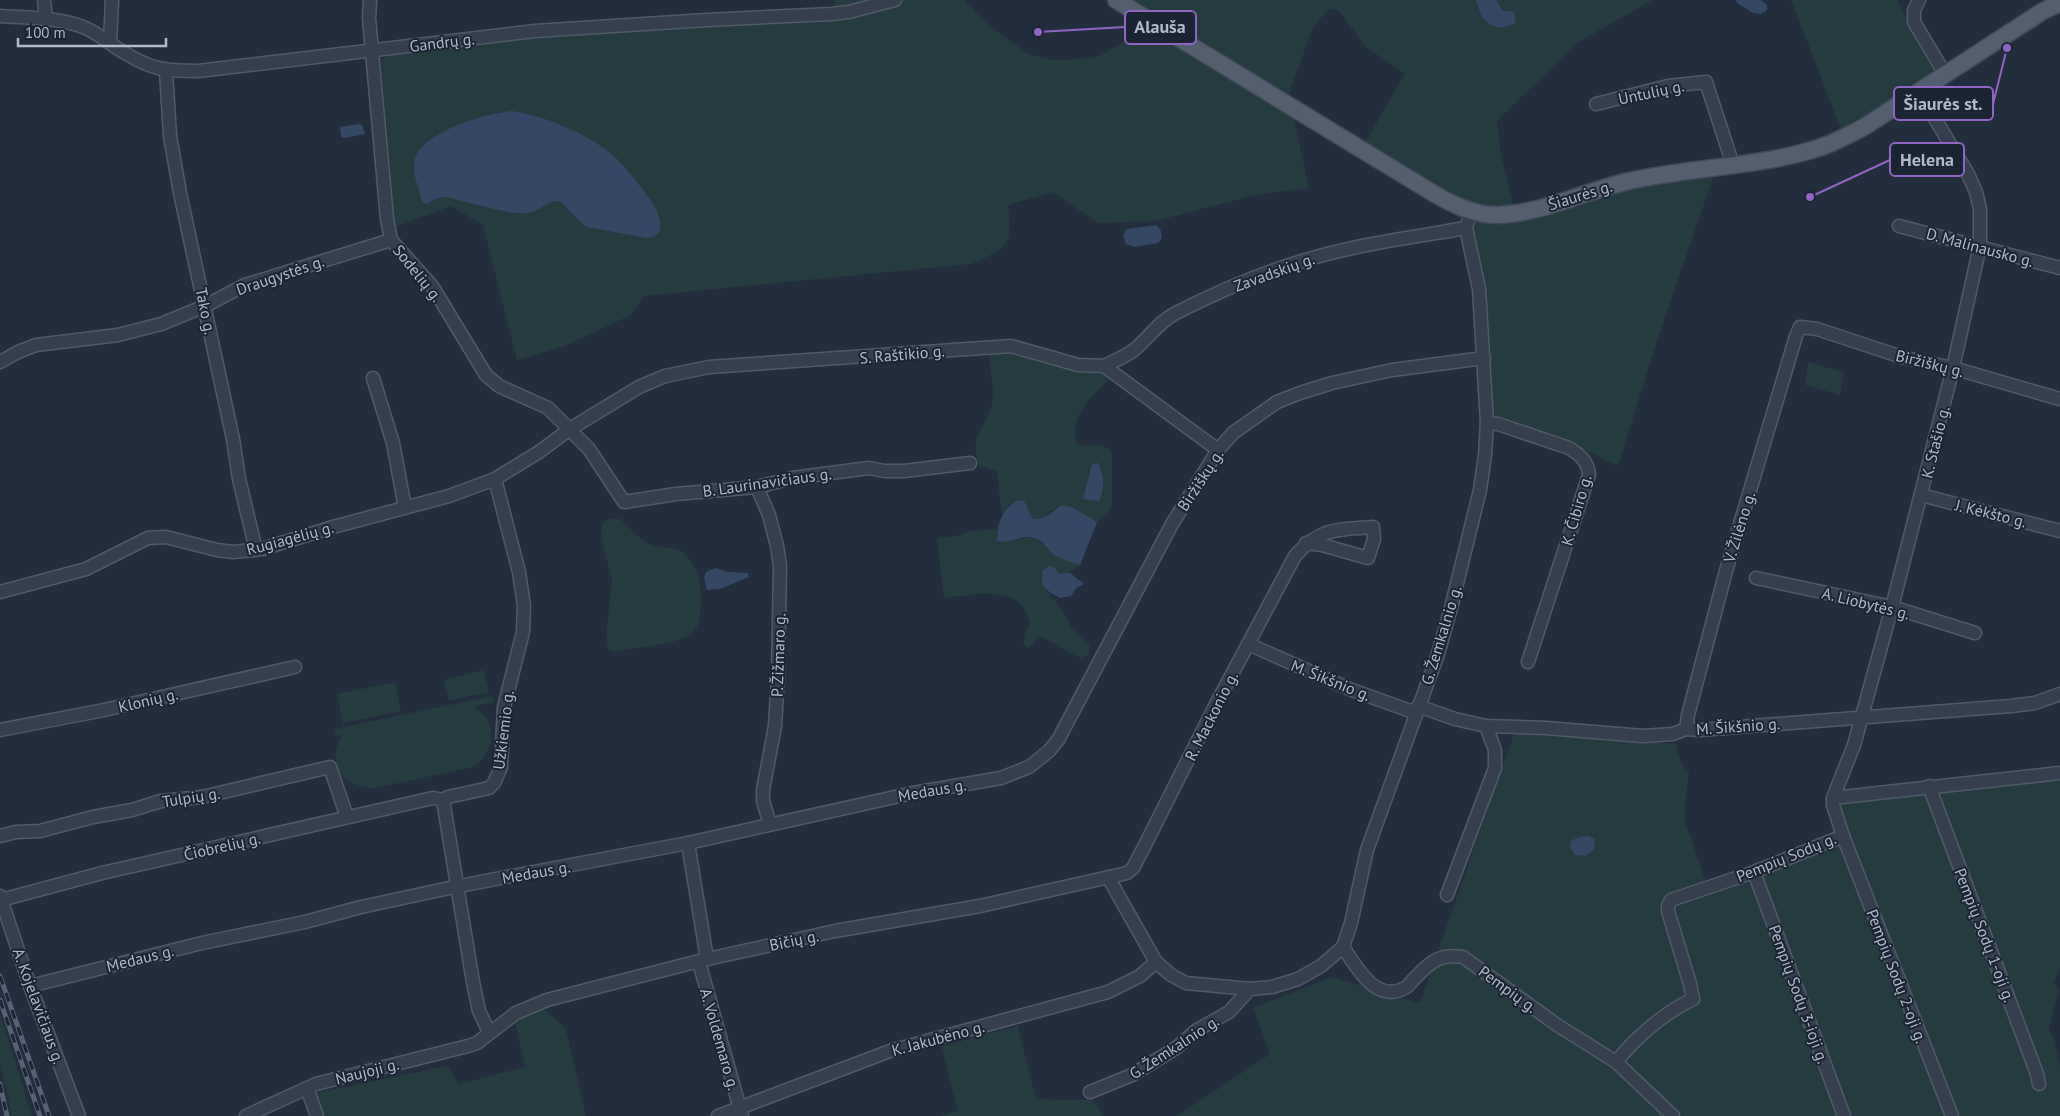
<svg xmlns="http://www.w3.org/2000/svg" width="2060" height="1116" font-family="'PT Sans',sans-serif">
<style>
.green{fill:#243b3f;fill-rule:evenodd}
.water{fill:#344866}
.lines{fill:none;stroke-linecap:round;stroke-linejoin:round}
.minor-casing{stroke:#515a69;stroke-width:15}
.major-casing{stroke:#3f4857;stroke-width:19}
.minor{stroke:#363f4e;stroke-width:12}
.major{stroke:#535e6e;stroke-width:16}
.rail-casing{stroke:#576375;stroke-width:5}
.rail{stroke:#1b2433;stroke-width:3;stroke-dasharray:9;stroke-linecap:butt}
.labels{text-anchor:middle;dominant-baseline:central;stroke-width:4;stroke-linejoin:round;paint-order:stroke}
.street-label{font-size:16px;fill:#b1bac9;stroke:#1b2433}
.leader{fill:none;stroke:#9165c3;stroke-width:2}
.callout-dot{fill:#9165c3;stroke:#1b2433;stroke-width:2}
.callout{fill:#1b2433;stroke:#9165c3;stroke-width:2}
.callout-label{font-size:18px;text-anchor:middle;font-weight:bold;fill:#b1bac9}
</style>
<rect width="100%" height="100%" fill="#222d3e"/>
<g class="green">
<path d="M834,0H964L988,25L1028,54L1054,60L1095,58L1134,36L1141,26L1293,114L1309,188L1255,195L1156,221L1098,223L1053,192L1008,205C1013,247 1009,247 971,264L644,296L631,315L565,346L517,360L483,225L451,206L395,227L381,62L383,58L389,53L588,32L837,15ZM560,124L594,143L615,158L631,235L586,227L576,218L560,201C548,200 540,211 528,213C511,216 465,201 446,197L438,198Z"/>
<path d="M1129,0H1476L1479,12L1516,19L1514,13L1511,11H1503L1496,0H1653L1577,43L1497,121L1500,150L1514,207H1485L1464,200L1364,144L1405,74L1366,47L1339,11L1333,9L1328,10L1313,27L1288,97Z"/>
<path d="M1791,0H1897L1937,74L1908,85L1890,104L1841,129Z"/>
<path d="M1714,175L1657,341L1618,466L1574,445L1496,418L1491,406L1473,230L1476,223L1520,221L1618,191L1647,183Z"/>
<path d="M1013,353L1104,371L1107,375V381C1089,401 1069,415 1077,444C1090,449 1106,440 1112,454V504L1107,514L1097,522L1072,507C1067,507 1060,507 1055,509C1045,514 1046,520 1033,519L1024,502C1012,500 1008,506 1002,516L997,471L980,466C966,438 989,424 992,402C994,387 990,369 989,354Z"/>
<path d="M1808,362L1844,372L1840,395L1805,385Z"/>
<path d="M608,519H620C630,527 637,538 649,544C659,548 673,546 682,552C694,561 700,578 701,592C701,602 701,618 697,627C688,645 634,648 615,651L608,649L606,635L612,579L601,538L602,523Z"/>
<path d="M997,529L998,541L1016,540L1028,537L1039,540L1047,545L1055,556L1080,565C1073,570 1068,576 1059,574L1055,568L1044,587L1063,611L1072,629L1089,645L1090,649L1089,654L1082,658C1066,653 1055,642 1039,636L1028,649L1023,642L1025,633L1030,622C1027,617 1025,608 1021,604C1002,587 967,596 944,598L937,538L957,536L971,531Z"/>
<path d="M484,670L489,692L449,701L444,680Z"/>
<path d="M395,682L401,711L343,723L337,694Z"/>
<path d="M492,696L494,702L474,707L486,717L491,729V743L483,759L472,767L464,769L376,788C345,789 323,763 343,735L335,736L334,729Z"/>
<path d="M1515,731L1676,744L1679,757L1685,769L1689,770L1684,818L1707,885L1838,834L1826,796L2060,769V967L2054,984L2059,990L2049,1029L2054,1040L2060,1066V1116H1177L1270,1054L1253,1008L1332,977L1420,1003Z"/>
<path d="M540,1005L566,1029L586,1116H322L315,1093L447,1066L459,1084L525,1067L515,1021Z"/>
<path d="M0,1012L32,1116H12L0,1064Z"/>
<path d="M1018,1026L1036,1099L1093,1100L1104,1116H941L958,1110L941,1046Z"/>
</g>
<g class="water">
<path d="M1476,0H1496L1503,11H1511L1514,13L1516,19L1514,24C1510,24 1507,27 1503,27C1486,29 1479,13 1476,0Z"/>
<path d="M1736,0H1761L1767,5V10L1761,14L1753,13L1737,3Z"/>
<path d="M512,111C548,117 590,134 617,159C627,169 635,180 644,191C653,204 664,217 659,233L654,237L647,238L586,227L576,218L560,201C548,200 540,211 528,213C511,216 465,201 446,197L438,198L426,204L422,201C419,189 411,171 415,159C423,131 487,113 512,111Z"/>
<path d="M359,124L362,125L365,134L345,138L341,137L340,127Z"/>
<path d="M1156,225C1162,229 1164,238 1158,243L1134,247L1126,244L1123,235L1127,229Z"/>
<path d="M1098,463C1104,475 1105,489 1099,501L1083,499L1092,464Z"/>
<path d="M1016,501H1024L1033,519C1046,520 1052,511 1062,505L1072,507L1097,522L1080,565C1072,562 1064,560 1057,557C1047,551 1045,538 1029,537C1018,537 1009,544 997,541C997,524 1002,510 1016,501Z"/>
<path d="M1050,566L1055,568L1059,574L1070,573L1084,584L1076,588L1071,596L1060,598C1047,591 1038,586 1043,570Z"/>
<path d="M715,568L728,572L748,573L749,577L720,589L707,590L704,578L706,572Z"/>
<path d="M1588,836L1595,839L1594,849L1586,856L1575,855L1570,847L1571,841L1579,837Z"/>
</g>
<g class="lines">
<g class="minor-casing">
<g id="minor">
<path d="M44,0L46,19"/>
<path d="M370,0L369,18L387,219L391,240L432,286L486,375L499,386L548,408L589,449L624,502L676,494L757,487L792,478L869,468L884,471H904L970,463"/>
<path d="M1919,0L1914,10V22L1945,74"/>
<path d="M0,16C27,18 57,17 83,27C99,33 110,45 125,53C152,70 167,71 198,71L535,31L707,20L831,14L849,12L895,0"/>
<path d="M110,43L112,0"/>
<path d="M166,71L170,136L180,193L233,439L239,479L256,550"/>
<path d="M1596,104L1668,86L1706,82L1733,165"/>
<path d="M1899,226L2060,268"/>
<path d="M0,362L18,352L36,345L118,335L161,324L205,306L245,285L391,240"/>
<path d="M1104,366C1114,361 1125,357 1134,350C1149,338 1158,322 1176,313C1219,291 1264,272 1309,259C1360,244 1414,237 1466,228"/>
<path d="M373,378L393,443L405,508"/>
<path d="M1487,423L1498,424L1569,448C1580,455 1588,461 1589,475L1528,662"/>
<path d="M757,487L769,515L777,546L780,566L778,677L775,726L763,790V801L770,824"/>
<path d="M1921,495L2060,531"/>
<path d="M1756,578L1892,607L1975,633"/>
<path d="M0,592L86,569L148,538L166,537L217,550L233,552L262,549L333,527L449,496L495,479L539,452L570,429L639,387L665,376L709,367L1011,346L1078,365L1104,366L1218,450"/>
<path d="M1248,644L1352,690L1416,713"/>
<path d="M1418,706L1455,719L1486,726L1546,728L1643,736L1673,734L1686,729L1700,730L2011,706L2035,703L2060,694"/>
<path d="M1686,729L1688,715L1726,571L1796,336L1800,327L1817,329L1902,357L1953,368L2060,399"/>
<path d="M0,730L104,710L295,667"/>
<path d="M1929,786L2037,1074L2039,1084"/>
<path d="M1833,798L1854,745L1892,607L1953,368L1980,246V209L1976,192L1968,174L1919,92"/>
<path d="M443,800L448,797L489,788L494,783L501,767L504,707L523,632L524,606L519,572L495,479"/>
<path d="M443,800L473,982L479,1011L489,1032"/>
<path d="M0,836L16,832L40,831L93,817L132,810L161,801L202,797L330,767L347,817"/>
<path d="M1843,836L1952,1116"/>
<path d="M688,843L707,959"/>
<path d="M1754,872L1844,1116"/>
<path d="M1108,877L1156,962L1171,975L1186,983L1250,989L1272,987L1298,979L1321,966L1343,947L1351,923L1367,850L1438,654L1451,608L1480,490L1485,455L1487,423L1479,289L1466,228L1471,211"/>
<path d="M1447,895L1495,768V750L1486,726"/>
<path d="M0,896L30,986L79,1116"/>
<path d="M1,900L102,873L433,798L443,800"/>
<path d="M1343,947C1356,966 1375,1004 1405,988C1409,986 1412,980 1416,977C1431,961 1440,954 1463,957L1557,1025L1616,1062L1673,1116"/>
<path d="M699,962L742,1116"/>
<path d="M30,986L202,943L305,922L361,907L459,886L688,843L913,793L1001,778L1029,767L1049,751L1058,740L1172,524L1218,450L1233,433L1277,402L1300,393L1332,383L1392,370L1484,358"/>
<path d="M1616,1062C1636,1037 1664,1013 1693,999L1690,984L1668,911V906L1671,900L1754,872L1843,836L1833,805V798L2060,773"/>
<path d="M307,1088L317,1116"/>
<path d="M1090,1092L1132,1075L1176,1048L1197,1030L1229,1012L1250,989"/>
<path d="M246,1116L316,1084L468,1046L477,1043L516,1013L547,1000L707,959L785,942L835,931L980,906L1127,873L1133,868L1144,847L1215,706L1295,556C1319,528 1338,529 1373,527L1374,539L1368,558L1322,545L1306,543"/>
<path d="M718,1116L890,1051L1108,992L1140,976L1156,962"/>
</g>
</g>
<g class="major-casing">
<path id="major" d="M1116,0L1433,193C1452,204 1473,215 1497,215C1540,214 1583,192 1625,182C1687,167 1754,168 1815,149C1833,144 1848,135 1864,127L2043,11L2060,3"/>
</g>
<use href="#minor" class="minor"/>
<use href="#major" class="major"/>
<g class="rail-casing">
<g id="rail">
<path d="M0,976L49,1116"/>
<path d="M0,1000L40,1116"/>
<path d="M0,1084L7,1116"/>
</g>
</g>
<use href="#rail" class="rail"/>
</g>
<g class="labels">
<g class="street-label">
<text transform="translate(442 42) rotate(-7)">Gandrų g.</text>
<text transform="translate(1651 92) rotate(-12)">Untulių g.</text>
<text transform="translate(1580 195) rotate(-17)">Šiaurės g.</text>
<text transform="translate(1980 247) rotate(15)">D. Malinausko g.</text>
<text transform="translate(1274 272) rotate(-20)">Zavadskių g.</text>
<text transform="translate(418 273) rotate(51)">Sodelių g.</text>
<text transform="translate(280 275) rotate(-19)">Draugystės g.</text>
<text transform="translate(206 311) rotate(78)">Tako g.</text>
<text transform="translate(902 354) rotate(-5)">S. Raštikio g.</text>
<text transform="translate(1930 363) rotate(14)">Biržiškų g.</text>
<text transform="translate(1935 442) rotate(-76)">K. Stašio g.</text>
<text transform="translate(1200 480) rotate(-57)">Biržiškų g.</text>
<text transform="translate(767 482) rotate(-8)">B. Laurinavičiaus g.</text>
<text transform="translate(1576 510) rotate(-74)">K. Čibiro g.</text>
<text transform="translate(1991 513) rotate(14)">J. Kėkšto g.</text>
<text transform="translate(1739 527) rotate(-73)">V. Žilėno g.</text>
<text transform="translate(290 538) rotate(-15)">Rugiagėlių g.</text>
<text transform="translate(1866 603) rotate(14)">A. Liobytės g.</text>
<text transform="translate(1441 635) rotate(-73)">G. Žemkalnio g.</text>
<text transform="translate(778 655) rotate(-88)">P. Žižmaro g.</text>
<text transform="translate(1331 680) rotate(22)">M. Šikšnio g.</text>
<text transform="translate(148 700) rotate(-13)">Klonių g.</text>
<text transform="translate(1211 716) rotate(-63)">R. Mackonio g.</text>
<text transform="translate(1738 726) rotate(-4)">M. Šikšnio g.</text>
<text transform="translate(503 730) rotate(-83)">Užkiemio g.</text>
<text transform="translate(932 790) rotate(-10)">Medaus g.</text>
<text transform="translate(191 797) rotate(-9)">Tulpių g.</text>
<text transform="translate(222 846) rotate(-13)">Čiobrelių g.</text>
<text transform="translate(1786 857) rotate(-22)">Pempių Sodų g.</text>
<text transform="translate(536 872) rotate(-10)">Medaus g.</text>
<text transform="translate(1985 935) rotate(69)">Pempių Sodų 1-oji g.</text>
<text transform="translate(794 940) rotate(-12)">Bičių g.</text>
<text transform="translate(140 958) rotate(-14)">Medaus g.</text>
<text transform="translate(1897 976) rotate(69)">Pempių Sodų 2-oji g.</text>
<text transform="translate(1508 989) rotate(36)">Pempių g.</text>
<text transform="translate(1799 994) rotate(70)">Pempių Sodų 3-ioji g.</text>
<text transform="translate(39 1006) rotate(70)">A. Kojelavičiaus g.</text>
<text transform="translate(938 1038) rotate(-15)">K. Jakubėno g.</text>
<text transform="translate(720 1039) rotate(74)">A. Voldemaro g.</text>
<text transform="translate(1174 1047) rotate(-33)">G. Žemkalnio g.</text>
<text transform="translate(367 1071) rotate(-14)">Naujoji g.</text>
</g>
</g>
<path class="leader" d="M1038 32L1125 27M2007 48L1993 104M1810 197L1890 160"/>
<g class="callout-dot">
<circle cx="1038" cy="32" r="5"/>
<circle cx="2007" cy="48" r="5"/>
<circle cx="1810" cy="197" r="5"/>
</g>
<g class="callout">
<rect x="1125" y="11" width="71" height="33" rx="5"/>
<rect x="1894" y="87" width="99" height="33" rx="5"/>
<rect x="1890" y="143" width="74" height="33" rx="5"/>
</g>
<g class="callout-label">
<text x="1160" y="33">Alauša</text>
<text x="1943" y="110">Šiaurės st.</text>
<text x="1927" y="166">Helena</text>
</g>
<path d="M18 38v8h148v-8" fill="none" stroke="#b1bac9" stroke-width="2.5"/>
<text x="25" y="38" font-size="15" fill="#b1bac9" stroke="#1b2433" stroke-width="4" paint-order="stroke">100 m</text>
</svg>
